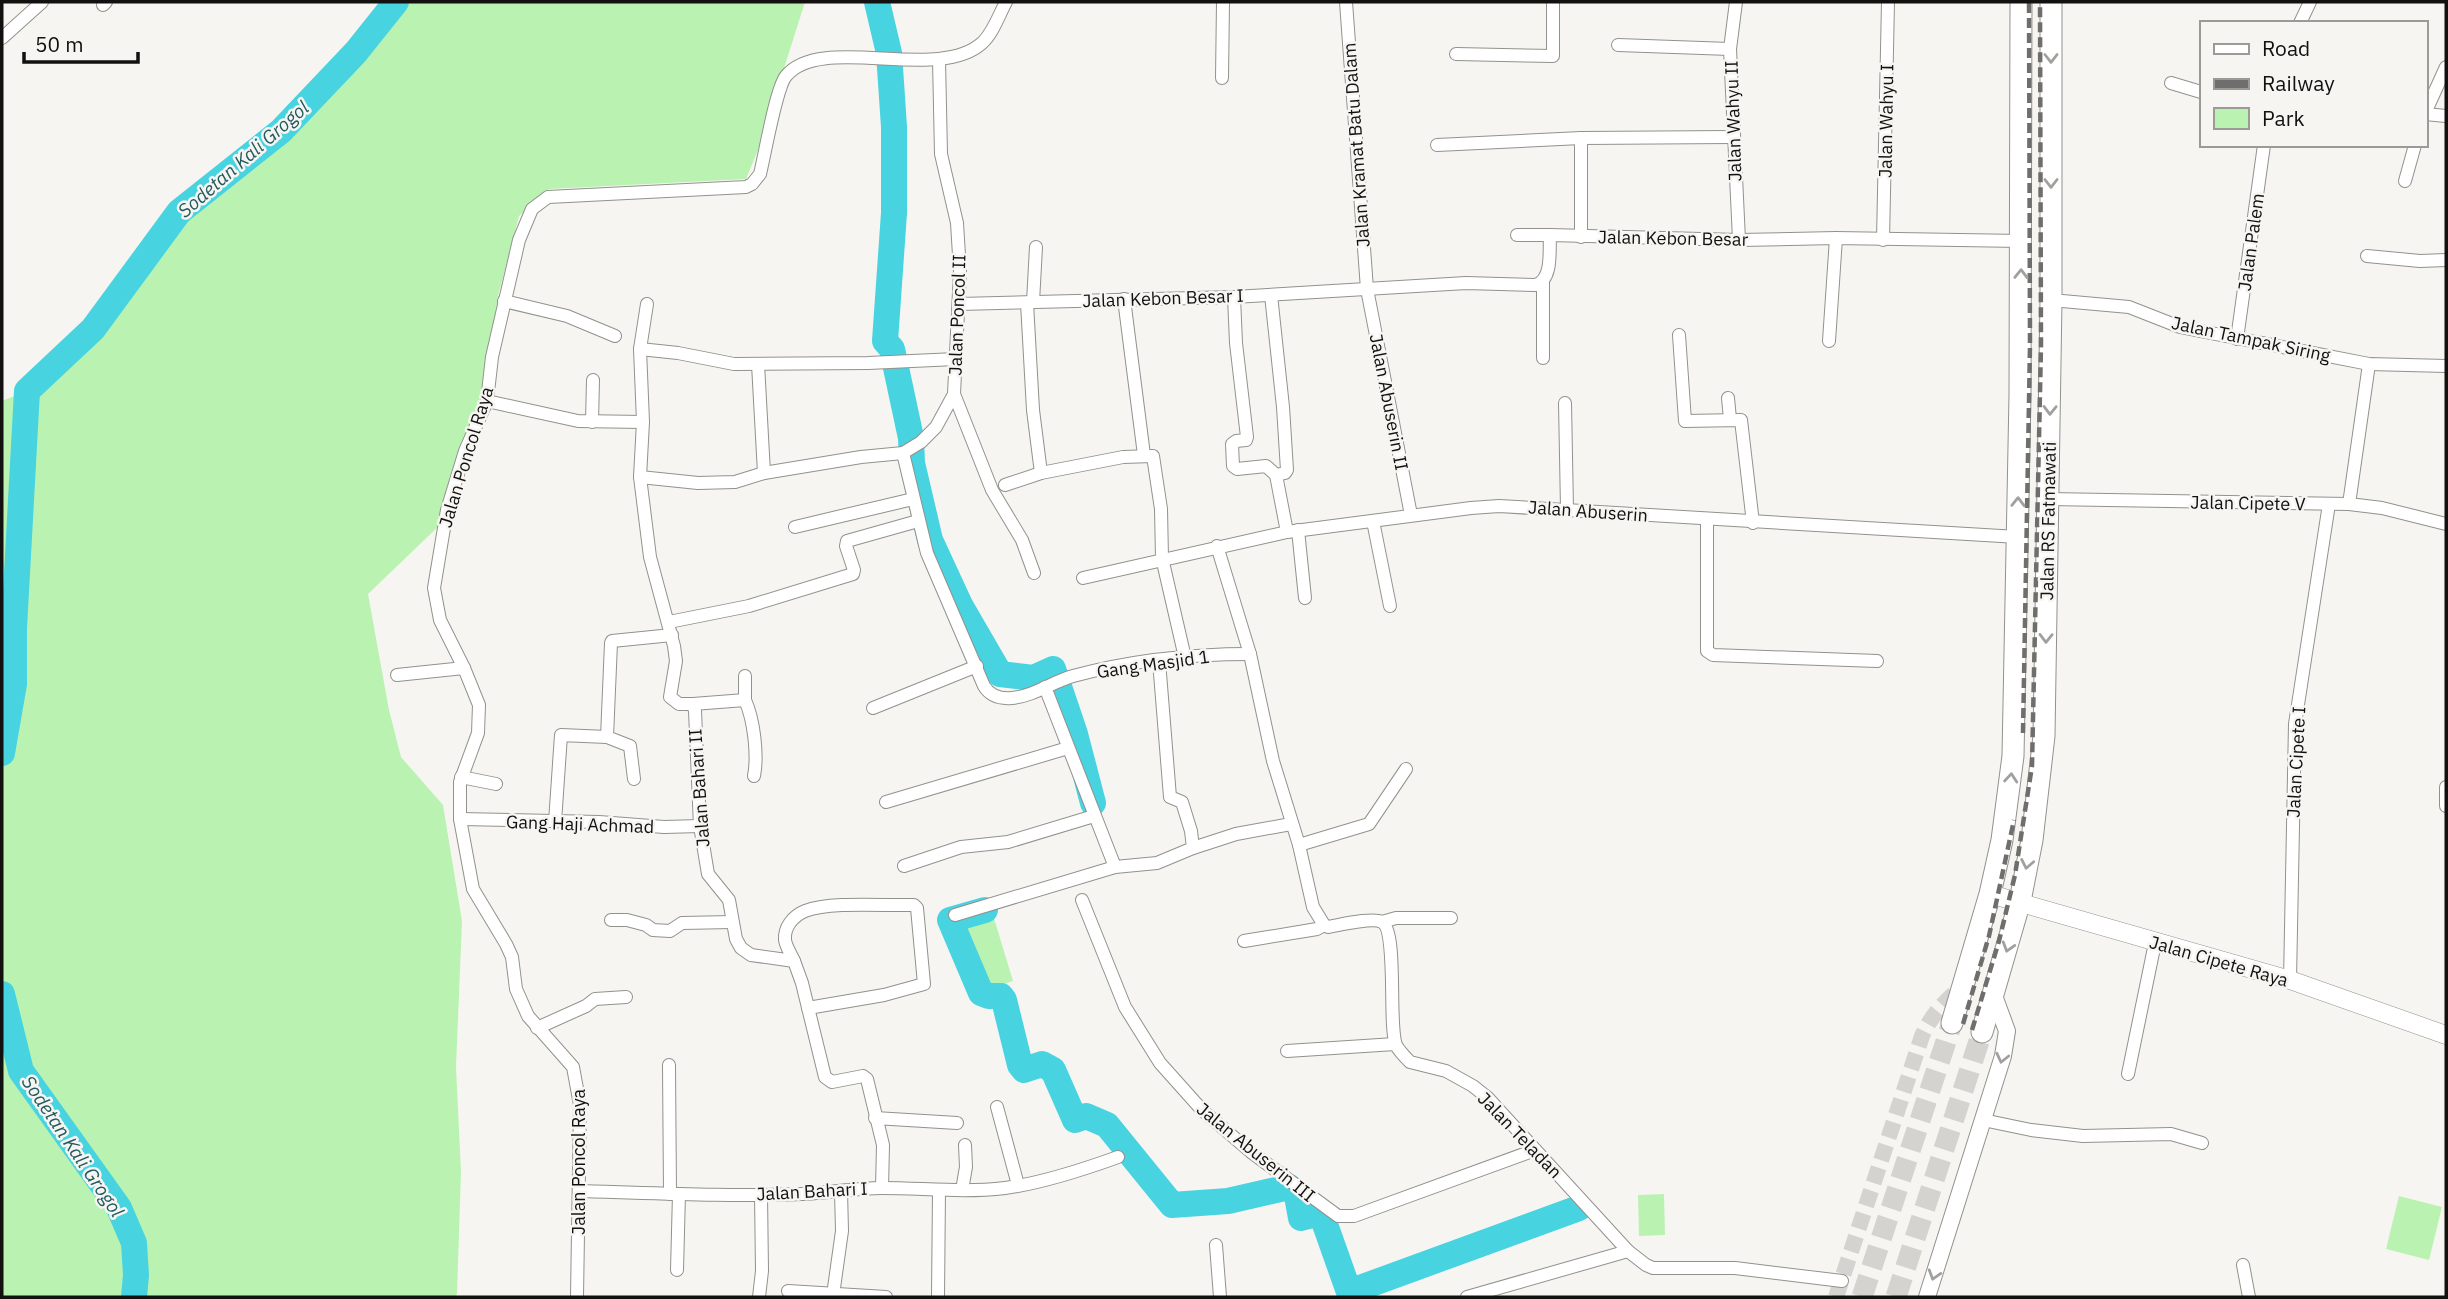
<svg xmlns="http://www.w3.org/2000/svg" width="2448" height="1299" font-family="'IBM Plex Sans',sans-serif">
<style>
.green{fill:#baf3b1}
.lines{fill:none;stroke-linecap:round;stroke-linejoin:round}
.river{stroke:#48d3e1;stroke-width:26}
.tertiary-tunnel{stroke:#d5d3cf;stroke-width:16;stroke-dasharray:16 8;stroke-linecap:butt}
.primary-tunnel{stroke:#d5d3cf;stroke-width:21;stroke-dasharray:21 10;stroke-linecap:butt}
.minor-casing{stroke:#93918d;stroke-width:14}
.tertiary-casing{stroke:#93918d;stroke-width:18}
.secondary-casing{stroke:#93918d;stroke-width:19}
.primary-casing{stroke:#93918d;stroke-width:23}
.minor{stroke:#fff;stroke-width:12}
.tertiary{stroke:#fff;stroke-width:16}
.secondary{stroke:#fff;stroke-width:18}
.primary{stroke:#fff;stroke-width:21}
.rail{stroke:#6f6e6c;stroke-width:4.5;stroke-dasharray:10 5;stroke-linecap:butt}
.oneway{stroke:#a0a09f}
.labels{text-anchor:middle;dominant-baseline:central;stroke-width:5;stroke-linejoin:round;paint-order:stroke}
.street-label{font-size:18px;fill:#121110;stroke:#f7f5f1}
.water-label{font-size:19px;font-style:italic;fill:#215a60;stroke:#f7f5f1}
</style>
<rect width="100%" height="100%" fill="#f7f5f1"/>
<g class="green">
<path d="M396,2H805L758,150L746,179L549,189L519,216L498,296L486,387L443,522L368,594L389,710L401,757L443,805L462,921L456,1067L461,1172L457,1293L456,1297H2V401L27,391L93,329L179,212L281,131L356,52Z"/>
<path d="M993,915L1013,981L986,990L966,924Z"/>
<path d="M1664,1194L1665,1235L1639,1236L1638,1195Z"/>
<path d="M2399,1196L2442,1207L2429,1260L2386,1249Z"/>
</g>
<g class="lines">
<g class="river">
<path d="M877,2L889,53L894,127V213L885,341L892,349L911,438L912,463L930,540L960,605L1000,674L1033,678L1053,669L1075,734L1093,803"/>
<path d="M2,753L14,684V628L27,391L93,329L179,212L281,131L356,52L396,2"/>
<path d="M985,910L950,920L981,993L989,996H1001L1004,1000L1020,1065L1024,1070L1042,1064L1053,1070L1075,1120L1086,1116L1107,1125L1172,1205L1228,1201L1289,1187L1297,1196L1301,1218L1321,1213L1349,1292L1579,1208"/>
<path d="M2,994L21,1071L119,1208L134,1243L136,1275L134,1297"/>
</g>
<path class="tertiary-tunnel" d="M1836,1297L1922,1036C1932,1014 1945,1001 1963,986"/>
<g class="primary-tunnel">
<path d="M1862,1297L1952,1023"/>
<path d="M1896,1297L1982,1032"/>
</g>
<g class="minor-casing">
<g id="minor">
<path d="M1346,2L1367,289L1411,515"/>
<path d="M1736,2L1730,49L1739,240"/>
<path d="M103,5L106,2"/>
<path d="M2300,23L2310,2"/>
<path d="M2,38L42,2"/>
<path d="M1618,45L1730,49"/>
<path d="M1456,54L1553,56V2"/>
<path d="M1222,78L1223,2"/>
<path d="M2171,83L2201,92"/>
<path d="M2425,113L2446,67"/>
<path d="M2425,114L2446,116"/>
<path d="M1437,145L1581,138L1732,137"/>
<path d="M2405,181L2415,145"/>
<path d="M1517,235H1550"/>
<path d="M1581,237V138"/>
<path d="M1883,240L1888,2"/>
<path d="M2367,256L2420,261L2446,260"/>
<path d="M1543,282V358"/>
<path d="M1271,295L1283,407L1287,470L1285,473L1276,475"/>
<path d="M1234,297L1236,343L1247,437L1246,440L1236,441L1232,444L1233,466L1237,469L1266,466L1276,475L1287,532"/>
<path d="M1124,299L1144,455"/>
<path d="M2051,300L2129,307L2180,327L2369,364L2446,366"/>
<path d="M504,301L567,316L615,336"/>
<path d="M1033,302L1036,247"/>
<path d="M1027,303L1033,410L1041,473"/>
<path d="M647,304L640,349L643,422L640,477L650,557L674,646L676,661L670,697L679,704H693L695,711L700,826L708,874L729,900L736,939L741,948L751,955L794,961L802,983L825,1077L832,1082L863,1076L867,1079L883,1145L882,1188"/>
<path d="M959,304L1234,297L1466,283L1536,285C1553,279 1549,251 1550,235L1739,240L1836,238L2021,241"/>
<path d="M1679,335L1685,421L1741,420L1753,523"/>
<path d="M2237,339L2264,145"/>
<path d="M1829,341L1836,238"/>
<path d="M640,349L678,353L734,364L868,363L956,359"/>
<path d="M758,364L764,473"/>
<path d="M954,394L992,490L1022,540L1034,573"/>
<path d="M1728,398L1730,419"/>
<path d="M487,401L578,421L643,422"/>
<path d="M1565,403L1567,509"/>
<path d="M592,422L593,380"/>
<path d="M903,453L927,553L984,686C990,696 1000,699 1012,698C1034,696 1052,682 1073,676C1129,661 1191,654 1250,654"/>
<path d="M640,477L698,483L735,482L764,473L861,457L903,453L921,442L936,427L954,394L960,271L957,223L941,154L939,60"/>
<path d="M1005,485L1041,473L1123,457L1153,456L1161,509L1162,558L1183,649"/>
<path d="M2048,499L2349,504L2382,508L2446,524"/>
<path d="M2349,504L2369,364"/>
<path d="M1707,519V651L1713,655L1877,661"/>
<path d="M1373,521L1390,606"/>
<path d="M795,527L913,499"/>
<path d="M1298,530L1305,598"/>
<path d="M1217,546L1250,654L1273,761L1299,845L1313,907L1324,925"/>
<path d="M1083,578L1287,532L1471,508L1499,506L2018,537"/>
<path d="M669,622L749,606L853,574L854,570L846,546L847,541L918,521"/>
<path d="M397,675L464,668"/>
<path d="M1045,687L1115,867L1157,863L1193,848L1191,831L1182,802L1170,797L1159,661"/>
<path d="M745,700C754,720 758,755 754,776"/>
<path d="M693,704L745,700V676"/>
<path d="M873,708L977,666"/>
<path d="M461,777L496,784"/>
<path d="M634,779L630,746L607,737L611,643L612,641L672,635"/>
<path d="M2446,787V806"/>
<path d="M886,802L1068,748"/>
<path d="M460,819L599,822L664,827L700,826"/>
<path d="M555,822L561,735L607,737"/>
<path d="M1299,845L1369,824L1406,769"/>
<path d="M1193,848L1236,834L1291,824"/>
<path d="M904,866L961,847L1008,842L1094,816"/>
<path d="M1082,900L1125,1007L1160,1063L1202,1110L1251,1152L1338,1216H1354L1535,1150"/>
<path d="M955,915L1115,867"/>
<path d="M611,920H627L646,925L653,930L670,931L682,923L732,922"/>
<path d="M1382,922L1396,918H1451"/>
<path d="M1324,925L1328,927C1340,925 1373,917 1382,922C1398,931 1388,1025 1396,1045C1399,1051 1405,1057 1410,1062L1446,1071L1473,1086L1488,1098L1628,1251L1646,1265L1653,1268H1735L1842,1281"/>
<path d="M1244,941L1317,929L1324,925"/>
<path d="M794,961C791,954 786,947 785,940C784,927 793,916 805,911C831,901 885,906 914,905L917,908L924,984L884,995L808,1008"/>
<path d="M2290,980L2295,724L2329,504"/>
<path d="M537,1028L586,1006L595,999L626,997"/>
<path d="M1287,1051L1395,1044"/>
<path d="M669,1065L670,1194"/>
<path d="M2128,1074L2155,943"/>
<path d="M997,1107L1018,1185"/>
<path d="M875,1118L957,1123"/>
<path d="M1983,1120L2031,1130L2083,1136L2171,1134L2202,1143"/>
<path d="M962,1190L966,1167L965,1145"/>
<path d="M579,1191C653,1193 728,1197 802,1194C829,1193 856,1188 882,1188C923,1188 963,1193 1005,1188C1043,1183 1082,1170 1118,1157"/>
<path d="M1216,1245L1220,1297"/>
<path d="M2243,1265L2249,1297"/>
<path d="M677,1270L679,1194"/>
<path d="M788,1291L886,1297"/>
<path d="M833,1295L842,1231L841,1191"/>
<path d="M577,1297L580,1105L573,1067L528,1016L516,989L512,957L506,944L473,889L460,819V782L478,733L479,705L464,668L440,620L434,588L447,510L465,451L487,401L492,357L519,240L532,209L548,197L746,187L752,184L760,174C765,154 776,88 786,76C821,33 938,83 982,43C993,33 999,15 1006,2"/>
<path d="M759,1297L762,1271L761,1194"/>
<path d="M938,1297L939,1191"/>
<path d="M1467,1297L1628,1251"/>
</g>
</g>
<g class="tertiary-casing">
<path id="tertiary" d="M1927,1297L2003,1056L2007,1031L1993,993"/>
</g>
<g class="secondary-casing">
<path id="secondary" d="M1990,894L2290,980L2446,1035"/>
</g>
<g class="primary-casing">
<g id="primary">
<path d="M1952,1023L1990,894L2002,840L2013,756L2020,395L2021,2"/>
<path d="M1982,1032L2020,901L2032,840L2044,736L2051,300V2"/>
</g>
</g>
<use href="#minor" class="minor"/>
<use href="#tertiary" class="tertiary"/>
<use href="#secondary" class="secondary"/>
<use href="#primary" class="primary"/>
<g class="rail">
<path d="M2023,733L2030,346L2029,2"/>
<path d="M1963,1024L1989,936L2014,820"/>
<path d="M1972,1030L1999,941L2015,875L2032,766L2041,346L2040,2"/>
</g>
</g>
<defs><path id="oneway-chevron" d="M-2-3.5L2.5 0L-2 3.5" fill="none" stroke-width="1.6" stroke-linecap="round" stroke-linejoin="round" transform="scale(1.75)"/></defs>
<g class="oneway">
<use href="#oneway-chevron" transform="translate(2051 58) rotate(90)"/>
<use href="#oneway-chevron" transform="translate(2051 183) rotate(90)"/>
<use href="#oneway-chevron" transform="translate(2021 274) rotate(-89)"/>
<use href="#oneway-chevron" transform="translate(2050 410) rotate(91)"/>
<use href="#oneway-chevron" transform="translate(2018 502) rotate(-89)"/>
<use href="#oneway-chevron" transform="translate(2046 638) rotate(91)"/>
<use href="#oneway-chevron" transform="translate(2011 778) rotate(-85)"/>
<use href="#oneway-chevron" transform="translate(2027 864) rotate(101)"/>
<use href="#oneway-chevron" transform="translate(2008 947) rotate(107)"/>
<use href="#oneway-chevron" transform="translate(2002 1058) rotate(103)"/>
<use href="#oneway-chevron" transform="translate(1934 1275) rotate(107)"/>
</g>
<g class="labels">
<g class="street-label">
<text transform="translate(1733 121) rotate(-92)">Jalan Wahyu II</text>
<text transform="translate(1886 121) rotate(-89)">Jalan Wahyu I</text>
<text transform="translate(1356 145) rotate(-94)">Jalan Kramat Batu Dalam</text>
<text transform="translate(1673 238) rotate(1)">Jalan Kebon Besar</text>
<text transform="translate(2251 242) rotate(-82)">Jalan Palem</text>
<text transform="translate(1163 298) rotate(-2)">Jalan Kebon Besar I</text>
<text transform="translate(957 315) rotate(-88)">Jalan Poncol II</text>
<text transform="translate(2251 339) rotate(12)">Jalan Tampak Siring</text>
<text transform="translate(1389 402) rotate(79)">Jalan Abuserin II</text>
<text transform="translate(466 457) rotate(-73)">Jalan Poncol Raya</text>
<text transform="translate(2248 503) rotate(1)">Jalan Cipete V</text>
<text transform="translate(1588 511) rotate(4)">Jalan Abuserin</text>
<text transform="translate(2048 521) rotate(-89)">Jalan RS Fatmawati</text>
<text transform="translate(1153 664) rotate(-8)">Gang Masjid 1</text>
<text transform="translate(2296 762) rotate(-87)">Jalan Cipete I</text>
<text transform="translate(699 788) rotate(-94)">Jalan Bahari II</text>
<text transform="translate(580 824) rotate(2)">Gang Haji Achmad</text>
<text transform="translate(2219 961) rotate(16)">Jalan Cipete Raya</text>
<text transform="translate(1520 1135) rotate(46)">Jalan Teladan</text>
<text transform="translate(1256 1152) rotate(39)">Jalan Abuserin III</text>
<text transform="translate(578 1162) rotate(-90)">Jalan Poncol Raya</text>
<text transform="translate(812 1191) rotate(-3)">Jalan Bahari I</text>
</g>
<g class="water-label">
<text transform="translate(243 159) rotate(-41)">Sodetan Kali Grogol</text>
<text transform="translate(73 1146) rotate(56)">Sodetan Kali Grogol</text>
</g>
</g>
<rect width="2448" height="1299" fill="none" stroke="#121110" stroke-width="7"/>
<rect x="2200" y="21" width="228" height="126" fill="#f7f5f1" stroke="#9b9a97" stroke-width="2"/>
<rect x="2214" y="44" width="35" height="10" fill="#ffffff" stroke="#9b9a97" stroke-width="2"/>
<text x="2262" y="56" font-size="21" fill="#121110">Road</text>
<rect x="2214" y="79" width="35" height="10" fill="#6f6e6c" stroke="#9b9a97" stroke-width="2"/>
<text x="2262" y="91" font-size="21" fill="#121110">Railway</text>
<rect x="2214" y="108" width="35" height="21" fill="#baf3b1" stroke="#9b9a97" stroke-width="2"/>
<text x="2262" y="126" font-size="21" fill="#121110">Park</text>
<path d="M24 52v10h114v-10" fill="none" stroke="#121110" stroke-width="3.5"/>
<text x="35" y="52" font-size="21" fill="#121110" stroke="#f7f5f1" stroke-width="5" paint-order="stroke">50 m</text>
</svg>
